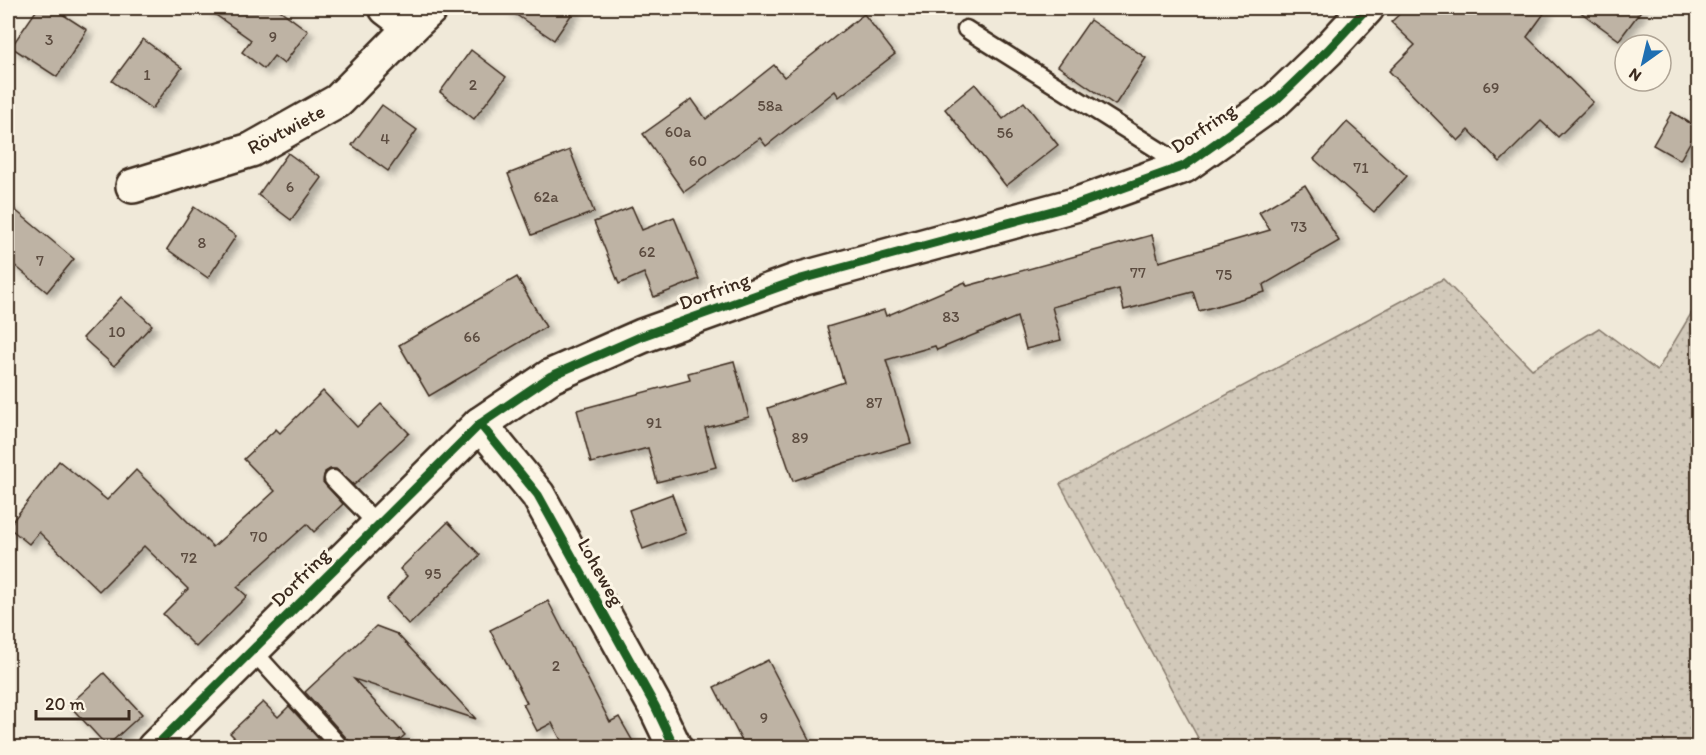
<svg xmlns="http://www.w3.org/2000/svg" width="1706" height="755" font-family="Itim,sans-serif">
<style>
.grass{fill:url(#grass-dots);stroke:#867a6c;stroke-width:1.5}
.building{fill:#beb3a4;stroke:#3b2a1e;stroke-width:1.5;filter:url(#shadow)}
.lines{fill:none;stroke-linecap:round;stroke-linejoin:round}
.lane-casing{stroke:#3b2a1e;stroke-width:21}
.street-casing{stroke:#3b2a1e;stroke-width:38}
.lane{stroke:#fcf5e5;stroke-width:16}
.street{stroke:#fcf5e5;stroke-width:33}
.cycleway-casing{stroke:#fcf5e5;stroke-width:13}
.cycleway{stroke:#1b5e20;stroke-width:9}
.labels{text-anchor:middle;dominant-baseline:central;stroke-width:6;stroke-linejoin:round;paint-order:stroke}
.number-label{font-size:16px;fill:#5c4c40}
.street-label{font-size:20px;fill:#3b2a1e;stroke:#fcf5e5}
</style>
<defs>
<pattern id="grass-dots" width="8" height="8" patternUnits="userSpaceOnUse" patternTransform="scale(1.5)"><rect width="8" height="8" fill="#d2c9ba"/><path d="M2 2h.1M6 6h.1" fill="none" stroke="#b5ad9f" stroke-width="1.8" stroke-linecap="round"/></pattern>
<filter id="shadow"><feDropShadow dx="5.5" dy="5.5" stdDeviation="3" flood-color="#0004"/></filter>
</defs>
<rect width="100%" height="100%" fill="#f0e9d9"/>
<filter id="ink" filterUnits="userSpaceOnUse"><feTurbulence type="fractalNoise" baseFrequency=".0167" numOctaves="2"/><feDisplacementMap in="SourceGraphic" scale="12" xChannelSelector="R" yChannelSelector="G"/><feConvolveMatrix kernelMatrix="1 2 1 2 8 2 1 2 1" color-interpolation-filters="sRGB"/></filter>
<g filter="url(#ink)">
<path class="grass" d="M1443,279L1532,369L1599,328L1657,371L1698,302V747H1203L1060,484Z"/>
<g class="building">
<path d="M38,8H53L87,30L57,77L11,47Z"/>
<path d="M206,8H277L308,31L284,64L274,56L264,69L242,52L251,40Z"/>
<path d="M506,8H576L554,40Z"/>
<path d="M1406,8H1548L1527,37L1593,102L1558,137L1541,121L1500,162L1469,130L1458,141L1389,71L1415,45L1391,22Z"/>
<path d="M1575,8H1643L1619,40Z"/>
<path d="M864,14L895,54L839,97L835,91L766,146L760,138L684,192L643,134L692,99L706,119L774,65L784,77Z"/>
<path d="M1090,20L1146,58L1115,105L1058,66Z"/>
<path d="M143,39L182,68L152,109L112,81Z"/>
<path d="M471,50L506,77L474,119L440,92Z"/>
<path d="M975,84L1003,119L1024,102L1058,145L1006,186L945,109Z"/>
<path d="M382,105L417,130L388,171L352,145Z"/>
<path d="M1672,112L1698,128L1680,160L1653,145Z"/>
<path d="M1347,122L1407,176L1374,212L1314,159Z"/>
<path d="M570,150L594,212L532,235L508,174Z"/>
<path d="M288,153L322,178L291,220L258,195Z"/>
<path d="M1305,185L1339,241L1263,285L1265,292L1199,311L1193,292L1124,310L1119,289L1052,307L1061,340L1026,349L1017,317L937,350L935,346L886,360L911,443L844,463L793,481L768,408L844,382L827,327L884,310L886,316L965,282L967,286L1152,235L1159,262L1270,230L1259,212Z"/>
<path d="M8,204L74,259L47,292L8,260Z"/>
<path d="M194,207L236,236L208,278L167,249Z"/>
<path d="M632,207L642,230L674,217L699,279L654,297L644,273L619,284L594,222Z"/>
<path d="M517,277L546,327L429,396L399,345Z"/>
<path d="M121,297L152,325L114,366L83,338Z"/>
<path d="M734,361L749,417L705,428L716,467L657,482L648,448L591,463L577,410L690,380L688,373Z"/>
<path d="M323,391L357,427L381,404L409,433L354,485L336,469H330L325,472L323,482L343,504L314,532L307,524L237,587L247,596L196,647L163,614L188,589L144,546L99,591L39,532L29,544L8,527L59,461L107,500L136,470L213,547L275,491L244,459L276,429L280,433Z"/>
<path d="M672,494L686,533L643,549L629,510Z"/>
<path d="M448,522L480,555L409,625L386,600L407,576L400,569Z"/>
<path d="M548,601L610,722L619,717L636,747H561L564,746L552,723L537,731L523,704L527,703L490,630Z"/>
<path d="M376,626L397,634L476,719L354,679L405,735L391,747H351L349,741L305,692Z"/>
<path d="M768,660L813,747H745L714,687Z"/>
<path d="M104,673L142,714L107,746L69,705Z"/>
<path d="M263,702L278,717L289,706L326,747H244L230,733Z"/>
</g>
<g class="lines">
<g class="lane-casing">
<g id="lane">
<path d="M966,29L1184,166"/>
<path d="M333,479L378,525"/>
<path d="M252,650L341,748"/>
</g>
</g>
<g class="street-casing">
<g id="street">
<path d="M386,8L411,27L431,8"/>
<path d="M133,186L251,150L338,101L411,27"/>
<path d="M480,424L538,495L655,706L675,748"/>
<path d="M154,748L480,424L551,376L642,336L801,279L1078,204L1184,166L1275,101L1328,50L1367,8"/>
</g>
</g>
<use href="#lane" class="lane"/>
<use href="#street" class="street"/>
<g class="cycleway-casing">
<g id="cycleway">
<path d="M480,424L538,495L655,706L675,748"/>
<path d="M154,748L480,424L551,376L642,336L801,279L1078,204L1184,166L1275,101L1328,50L1367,8"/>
</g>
</g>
<use href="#cycleway" class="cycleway"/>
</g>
</g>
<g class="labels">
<g class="number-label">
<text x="273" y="36">9</text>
<text x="49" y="39">3</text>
<text x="147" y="74">1</text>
<text x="473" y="84">2</text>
<text x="1491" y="87">69</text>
<text x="770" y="105">58a</text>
<text x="678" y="131">60a</text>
<text x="1005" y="132">56</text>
<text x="385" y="138">4</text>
<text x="698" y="160">60</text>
<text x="1361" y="167">71</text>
<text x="290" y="186">6</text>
<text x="546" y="196">62a</text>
<text x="1299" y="226">73</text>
<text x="202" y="242">8</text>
<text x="647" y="251">62</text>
<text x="40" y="260">7</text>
<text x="1138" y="272">77</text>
<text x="1224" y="274">75</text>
<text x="951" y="316">83</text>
<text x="117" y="331">10</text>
<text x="472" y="336">66</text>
<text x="874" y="402">87</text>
<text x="654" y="422">91</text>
<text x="800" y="437">89</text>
<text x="259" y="536">70</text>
<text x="189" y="557">72</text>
<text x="433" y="573">95</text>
<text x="556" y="665">2</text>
<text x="764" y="717">9</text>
</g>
<g class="street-label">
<text transform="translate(1203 128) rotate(-34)">Dorfring</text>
<text transform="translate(286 129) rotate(-28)">Rövtwiete</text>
<text transform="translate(714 291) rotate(-20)">Dorfring</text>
<text transform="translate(601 572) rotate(61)">Loheweg</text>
<text transform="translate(300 577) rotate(-45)">Dorfring</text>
</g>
</g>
<rect width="1706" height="755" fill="none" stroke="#fcf5e5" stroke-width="30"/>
<rect x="15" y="15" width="1676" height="725" fill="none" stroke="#3b2a1e" stroke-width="2" filter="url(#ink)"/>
<g transform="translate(1643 63) rotate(214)"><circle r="28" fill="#fcf5e5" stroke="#afa495" stroke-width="1.5"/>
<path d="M0-4.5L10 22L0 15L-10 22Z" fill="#1f6fb2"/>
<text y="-9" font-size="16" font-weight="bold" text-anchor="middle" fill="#3b2a1e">N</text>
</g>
<path d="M36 710v9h93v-9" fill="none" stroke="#3b2a1e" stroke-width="3"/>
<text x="45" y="710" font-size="18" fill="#3b2a1e" stroke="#fcf5e5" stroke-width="4.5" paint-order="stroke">20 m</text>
</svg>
